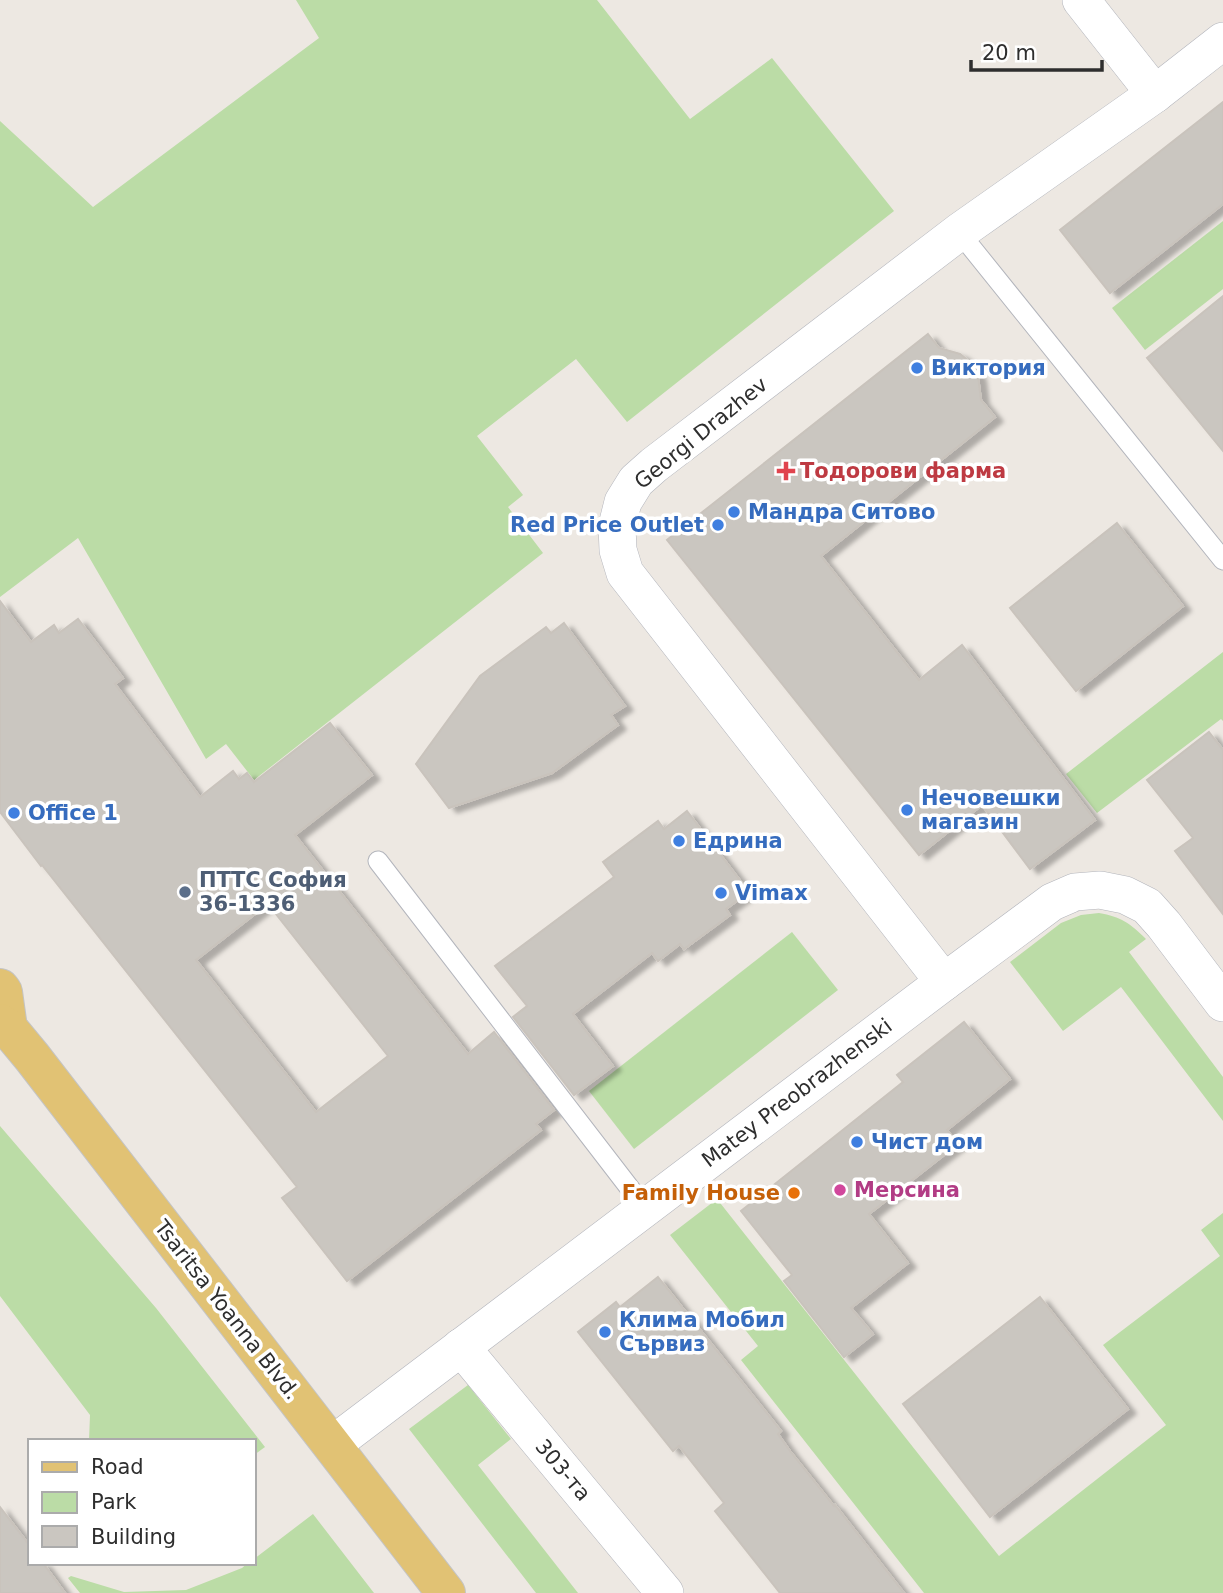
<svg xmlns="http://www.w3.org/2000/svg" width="1223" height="1593" font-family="'DejaVu Sans',sans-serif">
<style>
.green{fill:#bbdca6}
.building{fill:#cac6c0;stroke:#c9c3bc;stroke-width:2;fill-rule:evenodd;filter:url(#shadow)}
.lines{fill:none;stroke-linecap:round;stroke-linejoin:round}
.lane-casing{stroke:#b3b5bc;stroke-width:21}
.street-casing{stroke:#b3b5bc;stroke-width:38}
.primary-casing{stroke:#c4c4c4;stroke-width:40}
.lane{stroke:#fff;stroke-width:19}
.street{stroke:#fff;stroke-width:37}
.primary{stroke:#e1c274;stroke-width:38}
.shop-dot{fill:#3f7fe0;stroke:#fff;stroke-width:2.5}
.health-dot{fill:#e0444e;stroke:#fff;stroke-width:2.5}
.service-dot{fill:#5c6f8a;stroke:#fff;stroke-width:2.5}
.hotel-dot{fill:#d1479c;stroke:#fff;stroke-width:2.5}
.food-dot{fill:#e8710a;stroke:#fff;stroke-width:2.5}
.labels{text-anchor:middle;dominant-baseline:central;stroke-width:7;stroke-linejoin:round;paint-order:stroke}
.shop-label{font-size:21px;font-weight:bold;fill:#366cbe;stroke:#fff;text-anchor:start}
.street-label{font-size:21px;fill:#2e2e2e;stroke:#fff}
.health-label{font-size:21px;font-weight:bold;fill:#be3a42;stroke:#fff;text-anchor:start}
.service-label{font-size:21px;font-weight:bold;fill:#4e5e75;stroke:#fff;text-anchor:start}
.hotel-label{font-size:21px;font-weight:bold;fill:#b23c85;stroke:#fff;text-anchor:start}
.food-label{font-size:21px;font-weight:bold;fill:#c56008;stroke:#fff;text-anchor:end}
</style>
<defs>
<filter id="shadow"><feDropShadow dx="8" dy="4.5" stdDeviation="2" flood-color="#0004"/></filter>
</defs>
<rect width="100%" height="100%" fill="#ede8e2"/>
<g class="green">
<path d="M296,0H597L690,119L772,58L894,211L627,422L576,359L477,436L523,495L508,507L543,553L254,780L226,744L206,759L78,538L0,597V121L93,207L319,38Z"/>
<path d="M1223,221V289L1145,350L1112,308Z"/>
<path d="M1223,652V721L1221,719L1097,813L1066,774Z"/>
<path d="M1099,913C1121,917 1130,923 1146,939L1129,952L1223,1077V1121L1121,987L1063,1031L1010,962L1061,923L1081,915Z"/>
<path d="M792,932L838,990L634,1149L589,1091Z"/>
<path d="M0,1126L156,1308L265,1447L254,1455V1441H89L90,1415L0,1296Z"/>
<path d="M717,1199L999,1556L1166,1425L1103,1345L1220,1256L1201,1230L1223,1213V1593H924L741,1360L758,1346L670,1235Z"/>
<path d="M468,1385L511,1439L478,1465L578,1593H536L409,1429Z"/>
<path d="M313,1514L374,1593H80L68,1578L71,1576L124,1592L186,1590L242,1568L248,1563H254V1559Z"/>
</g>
<g class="building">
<path d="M1223,102V204L1110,293L1060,230Z"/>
<path d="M1223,296V451L1147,358Z"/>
<path d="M928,334L939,348L960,354L971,363L978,376L981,400L995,417L821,556L919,680L962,645L1095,820L1030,869L982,805L919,855L667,540Z"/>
<path d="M1117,523L1183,606L1076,691L1010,608Z"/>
<path d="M0,601L31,642L54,625L59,633L78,619L123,678L115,684L200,797L233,771L239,779L247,773L254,782L330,723L372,775L295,835L468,1054L494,1032L554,1110L536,1124L541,1130L347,1281L282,1198L297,1187L42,865L41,866L0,812ZM268,904L388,1056L316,1112L196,960Z"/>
<path d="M564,623L625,706L611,715L618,725L552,773L449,808L416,764L480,676L546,627L551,633Z"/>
<path d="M1209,732L1223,750V914L1175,851L1193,838L1147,780Z"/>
<path d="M687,811L749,892L726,909L730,915L684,949L680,944L658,961L652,953L573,1014L613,1066L574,1095L513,1017L527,1006L495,966L614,877L603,862L658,821L664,829Z"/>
<path d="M964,1022L1010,1079L947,1130L958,1144L869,1214L908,1263L851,1308L873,1334L844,1357L784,1281L792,1275L741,1211L903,1082L897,1075Z"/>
<path d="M658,1277L781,1431L778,1434L790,1451L834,1506L835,1505L904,1593H780L715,1511L724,1503L679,1446L673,1451L578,1332L616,1302L620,1307Z"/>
<path d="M1040,1297L1128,1409L990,1517L903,1404Z"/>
<path d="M0,1507L30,1546V1563H43L65,1593H0Z"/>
</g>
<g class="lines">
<g class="lane-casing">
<g id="lane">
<path d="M959,232L1223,560"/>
<path d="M378,861L645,1208"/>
</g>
</g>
<g class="street-casing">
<g id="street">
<path d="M1081,0L1155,94"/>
<path d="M944,982L625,573L618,550L617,526L623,502L636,481L654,465L959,232L1155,94L1223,41"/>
<path d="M461,1347L665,1593"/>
<path d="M332,1445L944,982L1052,902L1075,892L1100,890L1125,895L1147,906L1164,925L1223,1003"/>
</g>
</g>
<g class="primary-casing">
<g id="primary">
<path d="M0,988L3,992L8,1028"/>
<path d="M0,1023L8,1028L32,1057L446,1593"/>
</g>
</g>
<use href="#lane" class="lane"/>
<use href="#street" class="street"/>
<use href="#primary" class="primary"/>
</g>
<g class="shop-dot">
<circle cx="917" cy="368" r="7"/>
<circle cx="734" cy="512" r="7"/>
<circle cx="718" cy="525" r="7"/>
<circle cx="907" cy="810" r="7"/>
<circle cx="14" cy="813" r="7"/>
<circle cx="679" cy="841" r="7"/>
<circle cx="721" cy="893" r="7"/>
<circle cx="857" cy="1142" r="7"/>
<circle cx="605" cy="1332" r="7"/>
</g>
<path class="health-dot" d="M782.5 460.5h7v7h7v7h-7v7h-7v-7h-7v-7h7z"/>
<circle class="service-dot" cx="185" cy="892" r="7"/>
<circle class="hotel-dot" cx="840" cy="1190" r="7"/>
<circle class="food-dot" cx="794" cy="1193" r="7"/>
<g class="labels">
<g class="shop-label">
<text x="931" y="368">Виктория</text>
<text x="748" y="512">Мандра Ситово</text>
<text x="704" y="525" text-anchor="end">Red Price Outlet</text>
<text x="921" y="798">Нечовешки<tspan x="921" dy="24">магазин</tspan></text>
<text x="28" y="813">Office 1</text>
<text x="693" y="841">Едрина</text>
<text x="735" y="893">Vimax</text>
<text x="871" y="1142">Чист дом</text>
<text x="619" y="1320">Клима Мобил<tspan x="619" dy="24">Сървиз</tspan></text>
</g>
<g class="street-label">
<text transform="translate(701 433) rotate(-39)">Georgi Drazhev</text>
<text transform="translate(797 1093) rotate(-37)">Matey Preobrazhenski</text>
<text transform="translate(227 1310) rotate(52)">Tsaritsa Yoanna Blvd.</text>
<text transform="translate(563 1470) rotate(50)">303-та</text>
</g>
<g class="health-label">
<text x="800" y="471">Тодорови фарма</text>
</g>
<g class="service-label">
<text x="199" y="880">ПТТС София<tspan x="199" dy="24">36-1336</tspan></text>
</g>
<g class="hotel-label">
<text x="854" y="1190">Мерсина</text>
</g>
<g class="food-label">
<text x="780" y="1193">Family House</text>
</g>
</g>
<rect x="28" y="1439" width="228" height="126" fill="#ffffff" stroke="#ababab" stroke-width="2"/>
<rect x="42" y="1462" width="35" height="10" fill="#e1c274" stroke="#ababab" stroke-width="2"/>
<text x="91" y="1474" font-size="21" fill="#2e2e2e">Road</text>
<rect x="42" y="1492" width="35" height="21" fill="#bbdca6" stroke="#ababab" stroke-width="2"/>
<text x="91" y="1509" font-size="21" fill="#2e2e2e">Park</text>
<rect x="42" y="1526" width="35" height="21" fill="#cac6c0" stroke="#ababab" stroke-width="2"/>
<text x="91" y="1544" font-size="21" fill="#2e2e2e">Building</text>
<path d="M971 60v10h131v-10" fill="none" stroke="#2e2e2e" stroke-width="3.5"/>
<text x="982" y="60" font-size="21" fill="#2e2e2e" stroke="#ffffff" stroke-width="5" paint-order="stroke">20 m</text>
</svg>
